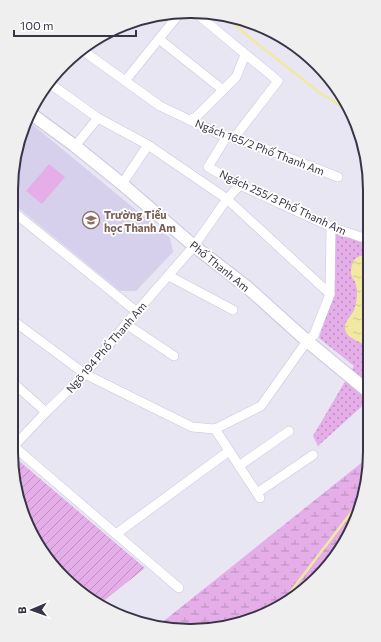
<svg xmlns="http://www.w3.org/2000/svg" width="381" height="642" font-family="Commissioner,sans-serif">
<style>
.education{fill:#d6d0ec}
.grass{fill:#e5aee8}
.wetland{fill:url(#wetland-marsh)}
.park{fill:url(#park-dots)}
.garden{fill:url(#garden-furrows)}
.water{fill:url(#water-ripples)}
.lines{fill:none;stroke-linecap:round;stroke-linejoin:round}
.stream{stroke:#f1e9a2;stroke-width:2.5}
.minor-casing{stroke:#c9c6dd;stroke-width:10}
.tertiary-casing{stroke:#c9c6dd;stroke-width:14}
.minor{stroke:#fff;stroke-width:9}
.tertiary{stroke:#fff;stroke-width:12}
.labels{text-anchor:middle;dominant-baseline:central;stroke-width:3.5;stroke-linejoin:round;paint-order:stroke}
.street-label{font-size:11px;fill:#373546;stroke:#fff}
.education-label{font-size:11px;font-weight:bold;fill:#785e54;stroke:#fff;text-anchor:start}
.rim{fill:none;stroke:#373546;stroke-width:2}
</style>
<defs>
<pattern id="wetland-marsh" width="20" height="14" patternUnits="userSpaceOnUse"><rect width="20" height="14" fill="#e5aee8"/><path d="M1 5h8M5 5V1M11 12h8M15 12V8" fill="none" stroke="#ba8ebe"/></pattern>
<pattern id="park-dots" width="8" height="8" patternUnits="userSpaceOnUse"><rect width="8" height="8" fill="#e5aee8"/><path d="M2 2h.1M6 6h.1" fill="none" stroke="#ba8ebe" stroke-width="1.8" stroke-linecap="round"/></pattern>
<pattern id="garden-furrows" width="10" height="10" patternUnits="userSpaceOnUse"><rect width="10" height="10" fill="#e5aee8"/><path d="M-1 1l2-2M0 10L10 0M9 11l2-2" fill="none" stroke="#ba8ebe"/></pattern>
<pattern id="water-ripples" width="26" height="14" patternUnits="userSpaceOnUse"><rect width="26" height="14" fill="#f1e9a2"/><path d="M2 4q2-2 4 0t4 0M15 11q2-2 4 0t4 0" fill="none" stroke="#cfc88d"/></pattern>
</defs>
<rect width="100%" height="100%" fill="#e9e6f3"/>
<path class="education" d="M33,125L170,238L173,252L136,291H120L11,202V179L21,133L23,128Z"/>
<path class="grass" d="M49,164L65,177L42,204L26,191Z"/>
<path class="wetland" d="M370,456V463L360,509L353,525L293,597L248,622L190,631L158,626L165,620Z"/>
<path class="park" d="M335,232L370,244V399L318,446L313,436L354,366L319,338L334,290Z"/>
<path class="garden" d="M11,454L145,568L100,604L81,594L48,561L20,509Z"/>
<path class="water" d="M360,256H364L370,260V359C368,355 367,351 365,347C360,339 347,340 345,329C344,321 351,317 354,310C356,304 357,298 357,292C357,289 356,285 355,282C355,280 353,280 352,277C350,272 351,267 353,262C355,259 357,257 360,256Z"/>
<g class="lines">
<g class="stream">
<path d="M224,14L249,37L320,93L349,111"/>
<path d="M282,603L363,497"/>
</g>
<g class="minor-casing">
<g id="minor">
<path d="M197,14L278,81L234,138"/>
<path d="M159,39L223,90"/>
<path d="M82,50L160,106L217,133L266,149L338,177"/>
<path d="M125,81L179,14"/>
<path d="M49,83L98,118L148,145L227,199L330,294"/>
<path d="M189,120L196,117L236,77L245,55"/>
<path d="M227,136L208,167L240,185L331,227L370,240"/>
<path d="M75,146L98,118"/>
<path d="M122,184L148,145"/>
<path d="M11,210L137,312"/>
<path d="M169,276L233,310"/>
<path d="M11,319L85,374L192,427L215,429"/>
<path d="M126,324L174,356"/>
<path d="M11,381L46,412"/>
<path d="M215,429L261,406L307,341L314,335L330,294L331,227"/>
<path d="M215,429L260,498"/>
<path d="M11,444L179,588"/>
<path d="M14,446L46,412L85,374L126,324L194,246L227,199L240,185"/>
<path d="M239,466L289,431"/>
<path d="M257,493L313,455"/>
<path d="M116,534L229,451"/>
</g>
</g>
<g class="tertiary-casing">
<path id="tertiary" d="M30,113L75,146L122,184L194,246L247,287L307,341L370,393"/>
</g>
<use href="#minor" class="minor"/>
<use href="#tertiary" class="tertiary"/>
</g>
<defs>
<g id="school-ring" transform="scale(0.9)"><circle r="9.5" fill="#fff" stroke="#8d6e63" stroke-width="1.5"/><path d="M0-5L7-2L0 1L-7-2ZM-4 1L0 2.5L4 1V4Q0 6-4 4Z" fill="#8d6e63"/></g>
</defs>
<g fill-rule="evenodd">
<use href="#school-ring" x="91" y="220"/>
</g>
<g class="labels">
<g class="street-label">
<text transform="translate(260 147) rotate(21)">Ngách 165/2 Phố Thanh Am</text>
<text transform="translate(283 202) rotate(25)">Ngách 255/3 Phố Thanh Am</text>
<text transform="translate(220 266) rotate(39)">Phố Thanh Am</text>
<text transform="translate(106 347) rotate(-49)">Ngõ 194 Phố Thanh Am</text>
</g>
<g class="education-label">
<text x="104" y="214">Trường Tiểu<tspan x="104" dy="13">học Thanh Am</tspan></text>
</g>
</g>
<path d="M0 0H381V642H0ZM190 18H191A172 172 0 0 1 363 190V452A172 172 0 0 1 191 624H190A172 172 0 0 1 18 452V190A172 172 0 0 1 190 18Z" fill="#efeff0" fill-rule="evenodd"/>
<path class="rim" d="M190 18H191A172 172 0 0 1 363 190V452A172 172 0 0 1 191 624H190A172 172 0 0 1 18 452V190A172 172 0 0 1 190 18Z"/>
<g transform="translate(32 610) rotate(268)" stroke="#ffffff" stroke-width="3" paint-order="stroke">
<path d="M0-3L7 15L0 10L-7 15Z" fill="#373546"/>
<text y="-6" font-size="11" font-weight="bold" text-anchor="middle" fill="#373546">B</text>
</g>
<path d="M14 30v6h122v-6" fill="none" stroke="#373546" stroke-width="2"/>
<text x="20" y="30" font-size="12" fill="#373546" stroke="#ffffff" stroke-width="3" paint-order="stroke">100 m</text>
</svg>
